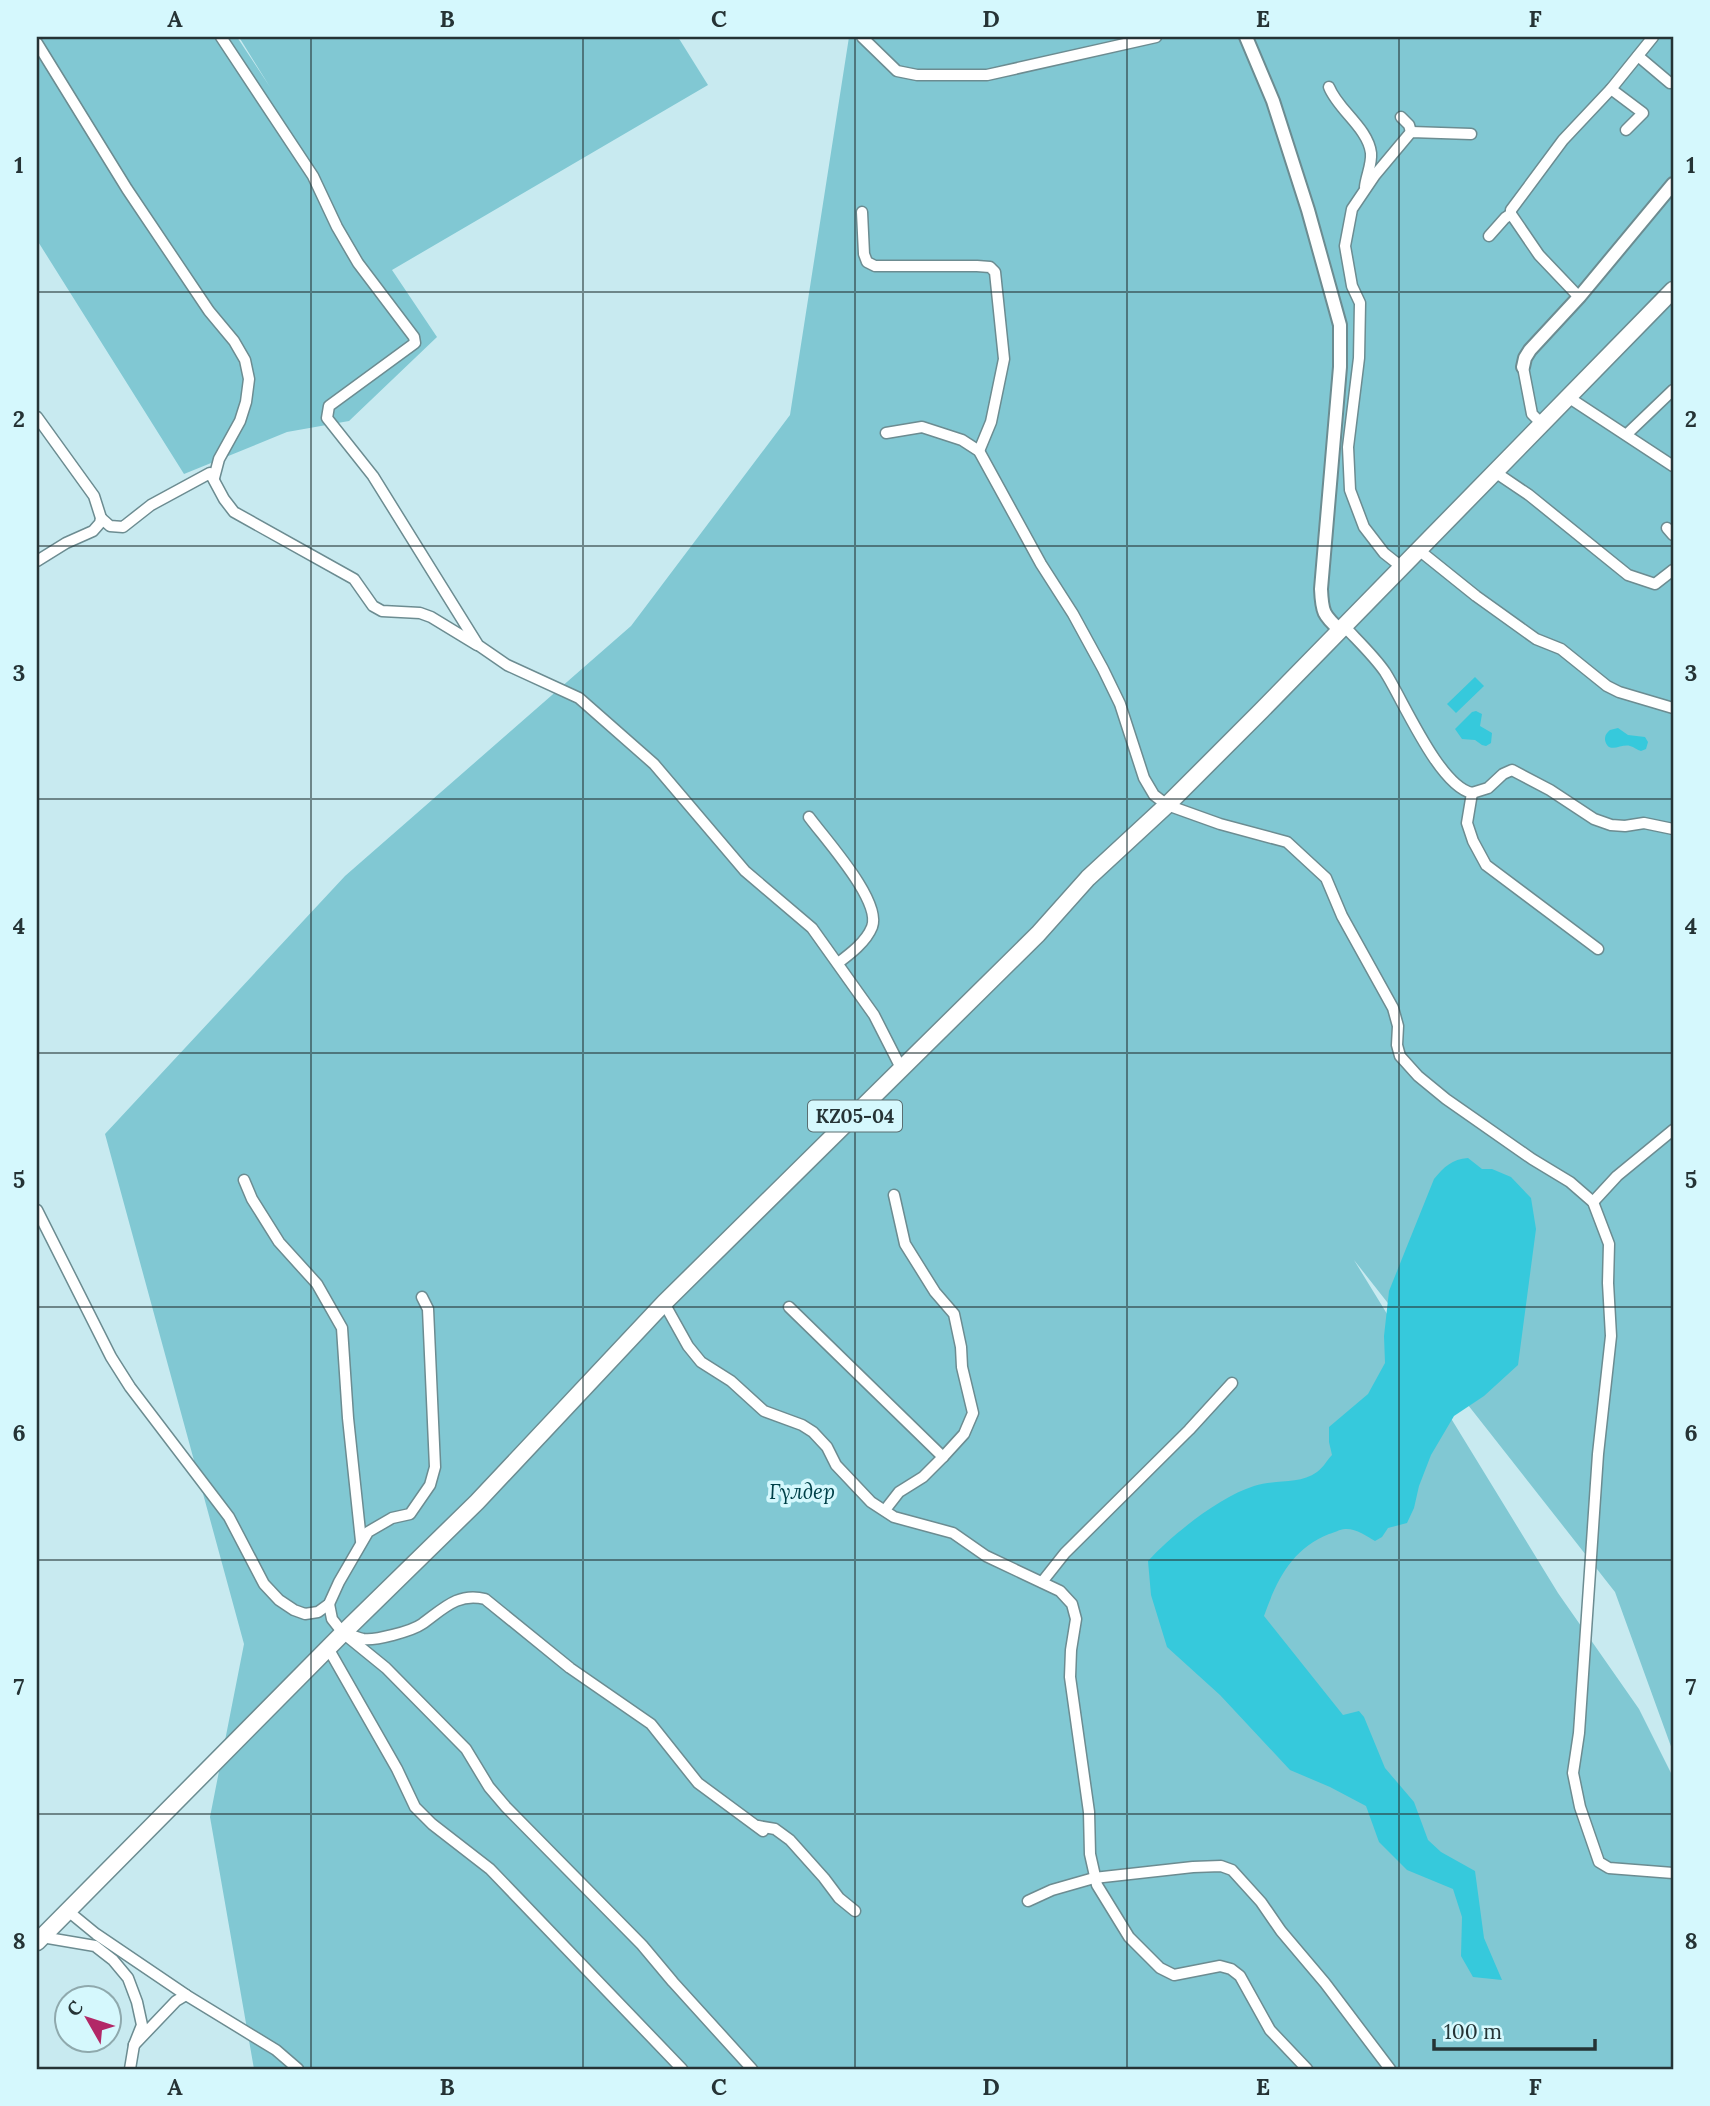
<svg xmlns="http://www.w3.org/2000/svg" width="1710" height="2106" font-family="Lora,serif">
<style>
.green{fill:#81c8d3}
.water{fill:#36c9dc}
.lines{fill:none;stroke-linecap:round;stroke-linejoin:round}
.minor-casing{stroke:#6c8c91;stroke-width:13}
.tertiary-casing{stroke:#6c8c91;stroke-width:16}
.primary-casing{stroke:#6c8c91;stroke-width:19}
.minor{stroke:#fff;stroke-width:10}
.tertiary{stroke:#fff;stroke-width:12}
.primary{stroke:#fff;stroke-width:16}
.grid{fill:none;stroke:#253335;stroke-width:2;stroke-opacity:0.55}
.labels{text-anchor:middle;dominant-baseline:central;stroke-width:7;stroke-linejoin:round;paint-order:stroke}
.shield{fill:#d5f8fd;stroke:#5a6e71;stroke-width:2}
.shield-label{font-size:19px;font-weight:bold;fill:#253335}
.park-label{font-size:21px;font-style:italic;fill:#004149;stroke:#d5f8fd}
.neatline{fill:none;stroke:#253335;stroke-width:2.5}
.grid-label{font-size:23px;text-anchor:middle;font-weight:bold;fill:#253335}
</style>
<rect width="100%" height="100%" fill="#c8eaf0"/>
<g class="green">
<path d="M37,37H237L270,87L239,37H678L708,85L392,270L437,337L349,421L287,432L184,474L37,240Z"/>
<path d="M849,37H1673V1752L1615,1592L1354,1260L1558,1593L1639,1709L1673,1777V2069H254L210,1817L244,1644L105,1134L345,876L631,626L790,415Z"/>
</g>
<g class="water">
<path d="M1475,677L1484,686L1456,713L1447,704Z"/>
<path d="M1476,711L1482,714L1480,726L1492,733L1491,743L1486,746L1482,745L1475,740L1462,739L1455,729L1472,712Z"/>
<path d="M1618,728L1628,735L1645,737L1648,742L1646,749L1641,751C1637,750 1634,747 1630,746C1622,743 1608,755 1605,740C1605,734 1607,733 1610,730Z"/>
<path d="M1468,1158L1482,1169H1492L1511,1177L1531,1198L1536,1229L1518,1365L1484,1396L1454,1416L1431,1455L1419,1486L1414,1508L1407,1523L1388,1528L1382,1537L1375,1541C1367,1536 1355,1528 1345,1529C1340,1529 1334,1533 1329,1534C1292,1549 1277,1579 1264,1616L1343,1715L1359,1711L1364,1717L1385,1768L1414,1802L1428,1840L1441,1852L1475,1871L1484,1938L1502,1980L1473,1977L1461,1956L1462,1917L1453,1889L1407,1870L1379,1842L1366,1806L1330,1787L1290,1770L1220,1695L1167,1647L1151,1595L1148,1561C1173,1534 1219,1497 1254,1486C1275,1479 1299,1485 1317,1472C1323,1468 1327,1460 1332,1455L1329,1442V1427L1368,1394L1385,1363L1384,1336L1389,1291L1434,1179C1444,1167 1452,1159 1468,1158Z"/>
</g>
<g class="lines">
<g class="minor-casing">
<g id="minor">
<path d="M221,37L313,176L337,227L358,263L414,337L415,343L329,406L327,418L373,476L478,645L507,665L579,698L654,764L745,871L812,928L874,1015L902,1070"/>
<path d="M862,37L897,71L917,75H987L1156,37"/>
<path d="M37,43L127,189L209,311L234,341L245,360L249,379L246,402L240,421L219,459L214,478"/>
<path d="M1638,56L1670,83"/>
<path d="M1329,87C1338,110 1368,128 1371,153C1372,165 1366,176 1365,187"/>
<path d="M1611,89L1643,113L1626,130"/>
<path d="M1401,117L1409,125L1411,132"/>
<path d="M862,212L864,254L867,262L875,266H977L990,267L995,272L1004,359L991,422L979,451"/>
<path d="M1489,236L1505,218L1511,214"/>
<path d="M1579,297L1539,255L1511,214V210L1563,140L1611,89L1653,37"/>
<path d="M1523,367L1532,414L1543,425"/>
<path d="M1568,397L1673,466"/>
<path d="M37,417L94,496L101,518L100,523L93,531L66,543L37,561"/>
<path d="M886,433L922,427L962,440L979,451L1041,564L1073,614L1103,669L1120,704L1144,778L1154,795L1167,805L1220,824L1287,842L1326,878L1342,916L1393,1008L1398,1026L1397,1045L1400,1056L1418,1076L1446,1099L1532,1159L1570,1182L1593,1202L1609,1244L1608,1283L1611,1336L1598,1454L1579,1733L1573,1773L1580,1807L1599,1862L1609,1868L1673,1873"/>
<path d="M1627,434L1673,390"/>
<path d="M1495,472L1529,495L1628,575L1655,584L1673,570"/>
<path d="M101,518L110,526L123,527L151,505L210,473L224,499L234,512L354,579L373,606L382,611L420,613L431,617L477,645"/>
<path d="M1667,528L1673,535"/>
<path d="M1420,551L1476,596L1536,639L1561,649L1607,686L1619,692L1673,708"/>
<path d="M1403,568L1384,553L1364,527L1350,490L1348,447L1359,358L1360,303L1352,286L1345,246L1352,209L1375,175L1411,132L1471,134"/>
<path d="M1345,627C1358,641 1374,656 1385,672C1403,700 1439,786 1472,793L1467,823L1473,841L1486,865L1598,949"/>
<path d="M1472,793L1488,788L1503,774L1512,770L1550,790L1594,819L1611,825L1625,826L1644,823L1673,829"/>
<path d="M809,817C825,839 882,901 872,927C866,942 850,954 838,963"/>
<path d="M244,1180L252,1199L279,1242L317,1284L342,1328L348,1418L361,1541"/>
<path d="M1593,1202L1617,1176L1673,1130"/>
<path d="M37,1210L111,1357L130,1387L229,1517L264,1584L279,1600L294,1610L305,1614L318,1612L329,1604L339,1582L368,1532L392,1518L410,1514L430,1485L435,1467L428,1309L422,1297"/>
<path d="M664,1303L688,1346L701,1362L731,1381L764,1411L802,1425L813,1432L827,1447L836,1465L871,1502L894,1517L953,1533L986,1556L1060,1591L1072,1604L1076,1619L1071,1650L1070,1677L1089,1812L1090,1854L1097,1885L1129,1937L1160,1968L1174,1975L1220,1966L1231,1969L1240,1976L1270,2030L1307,2069"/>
<path d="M789,1307L943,1457"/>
<path d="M885,1510L899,1492L923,1477L943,1457L964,1434L973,1413L962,1367L961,1347L954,1314L935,1292L905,1244L894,1195"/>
<path d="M1042,1582L1065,1553L1189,1430L1232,1383"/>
<path d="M329,1604L332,1619L343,1633L386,1668L466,1749L489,1787L506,1807L642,1945L673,1982L752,2069"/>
<path d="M347,1634C352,1635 358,1638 363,1639C375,1641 412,1631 422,1624C443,1609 458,1592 485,1599L570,1668L651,1724L698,1783L763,1831"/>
<path d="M328,1648L397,1769L415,1807L432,1824L490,1869L682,2069"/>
<path d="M758,1826L775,1829L790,1840L824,1878L839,1898L855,1911"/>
<path d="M1028,1901L1052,1890L1094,1878L1193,1867L1221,1866L1232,1870L1261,1902L1281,1931L1325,1983L1390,2069"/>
<path d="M68,1911L96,1934L186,1995"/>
<path d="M42,1937L95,1946L113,1960L128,1978L137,2002L142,2025L134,2045L130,2069"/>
<path d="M134,2045L176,2001L186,1995L276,2050L298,2069"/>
</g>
</g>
<g class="tertiary-casing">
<g id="tertiary">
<path d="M1246,37L1273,101L1308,210L1340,325V367L1321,589C1322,612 1323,615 1341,631"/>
<path d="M1523,367L1525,358L1530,350L1580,296L1673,184"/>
</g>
</g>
<g class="primary-casing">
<path id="primary" d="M37,1942L343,1633L477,1502L664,1303L1038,934L1088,878L1167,805L1261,711L1673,290"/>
</g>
<use href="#minor" class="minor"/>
<use href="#tertiary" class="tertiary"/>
<use href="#primary" class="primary"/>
</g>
<path class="grid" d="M311,37V2069M583,37V2069M855,37V2069M1127,37V2069M1399,37V2069M37,292H1673M37,546H1673M37,799H1673M37,1053H1673M37,1307H1673M37,1560H1673M37,1814H1673"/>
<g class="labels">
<rect class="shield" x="808" y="1100.5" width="94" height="31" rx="5"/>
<g class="shield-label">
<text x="855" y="1116">KZ05-04</text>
</g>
<g class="park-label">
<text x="802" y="1491">Гүлдер</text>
</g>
</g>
<rect width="1710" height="2106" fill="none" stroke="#d5f8fd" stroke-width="77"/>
<g transform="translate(88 2019) rotate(309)"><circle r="33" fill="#d5f8fd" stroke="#8fa9ad" stroke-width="2"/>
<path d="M0-5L12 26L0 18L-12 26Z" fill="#b22867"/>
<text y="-10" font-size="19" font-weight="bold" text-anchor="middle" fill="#253335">С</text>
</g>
<path d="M1434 2039v10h161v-10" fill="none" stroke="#253335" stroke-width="3.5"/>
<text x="1444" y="2039" font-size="21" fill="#253335" stroke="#d5f8fd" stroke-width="5" paint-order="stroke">100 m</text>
<rect x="38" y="38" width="1634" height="2030" class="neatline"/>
<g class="grid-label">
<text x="175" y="27">A</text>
<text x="447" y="27">B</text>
<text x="719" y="27">C</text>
<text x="991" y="27">D</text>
<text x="1263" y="27">E</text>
<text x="1535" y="27">F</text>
<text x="19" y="173">1</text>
<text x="1691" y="173">1</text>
<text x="19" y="427">2</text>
<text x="1691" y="427">2</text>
<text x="19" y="681">3</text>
<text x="1691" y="681">3</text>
<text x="19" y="934">4</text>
<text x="1691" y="934">4</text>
<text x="19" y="1188">5</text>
<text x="1691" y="1188">5</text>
<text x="19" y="1441">6</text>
<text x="1691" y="1441">6</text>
<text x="19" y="1695">7</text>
<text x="1691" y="1695">7</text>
<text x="19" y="1949">8</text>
<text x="1691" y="1949">8</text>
<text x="175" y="2095">A</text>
<text x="447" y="2095">B</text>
<text x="719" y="2095">C</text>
<text x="991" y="2095">D</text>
<text x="1263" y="2095">E</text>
<text x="1535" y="2095">F</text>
</g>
</svg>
